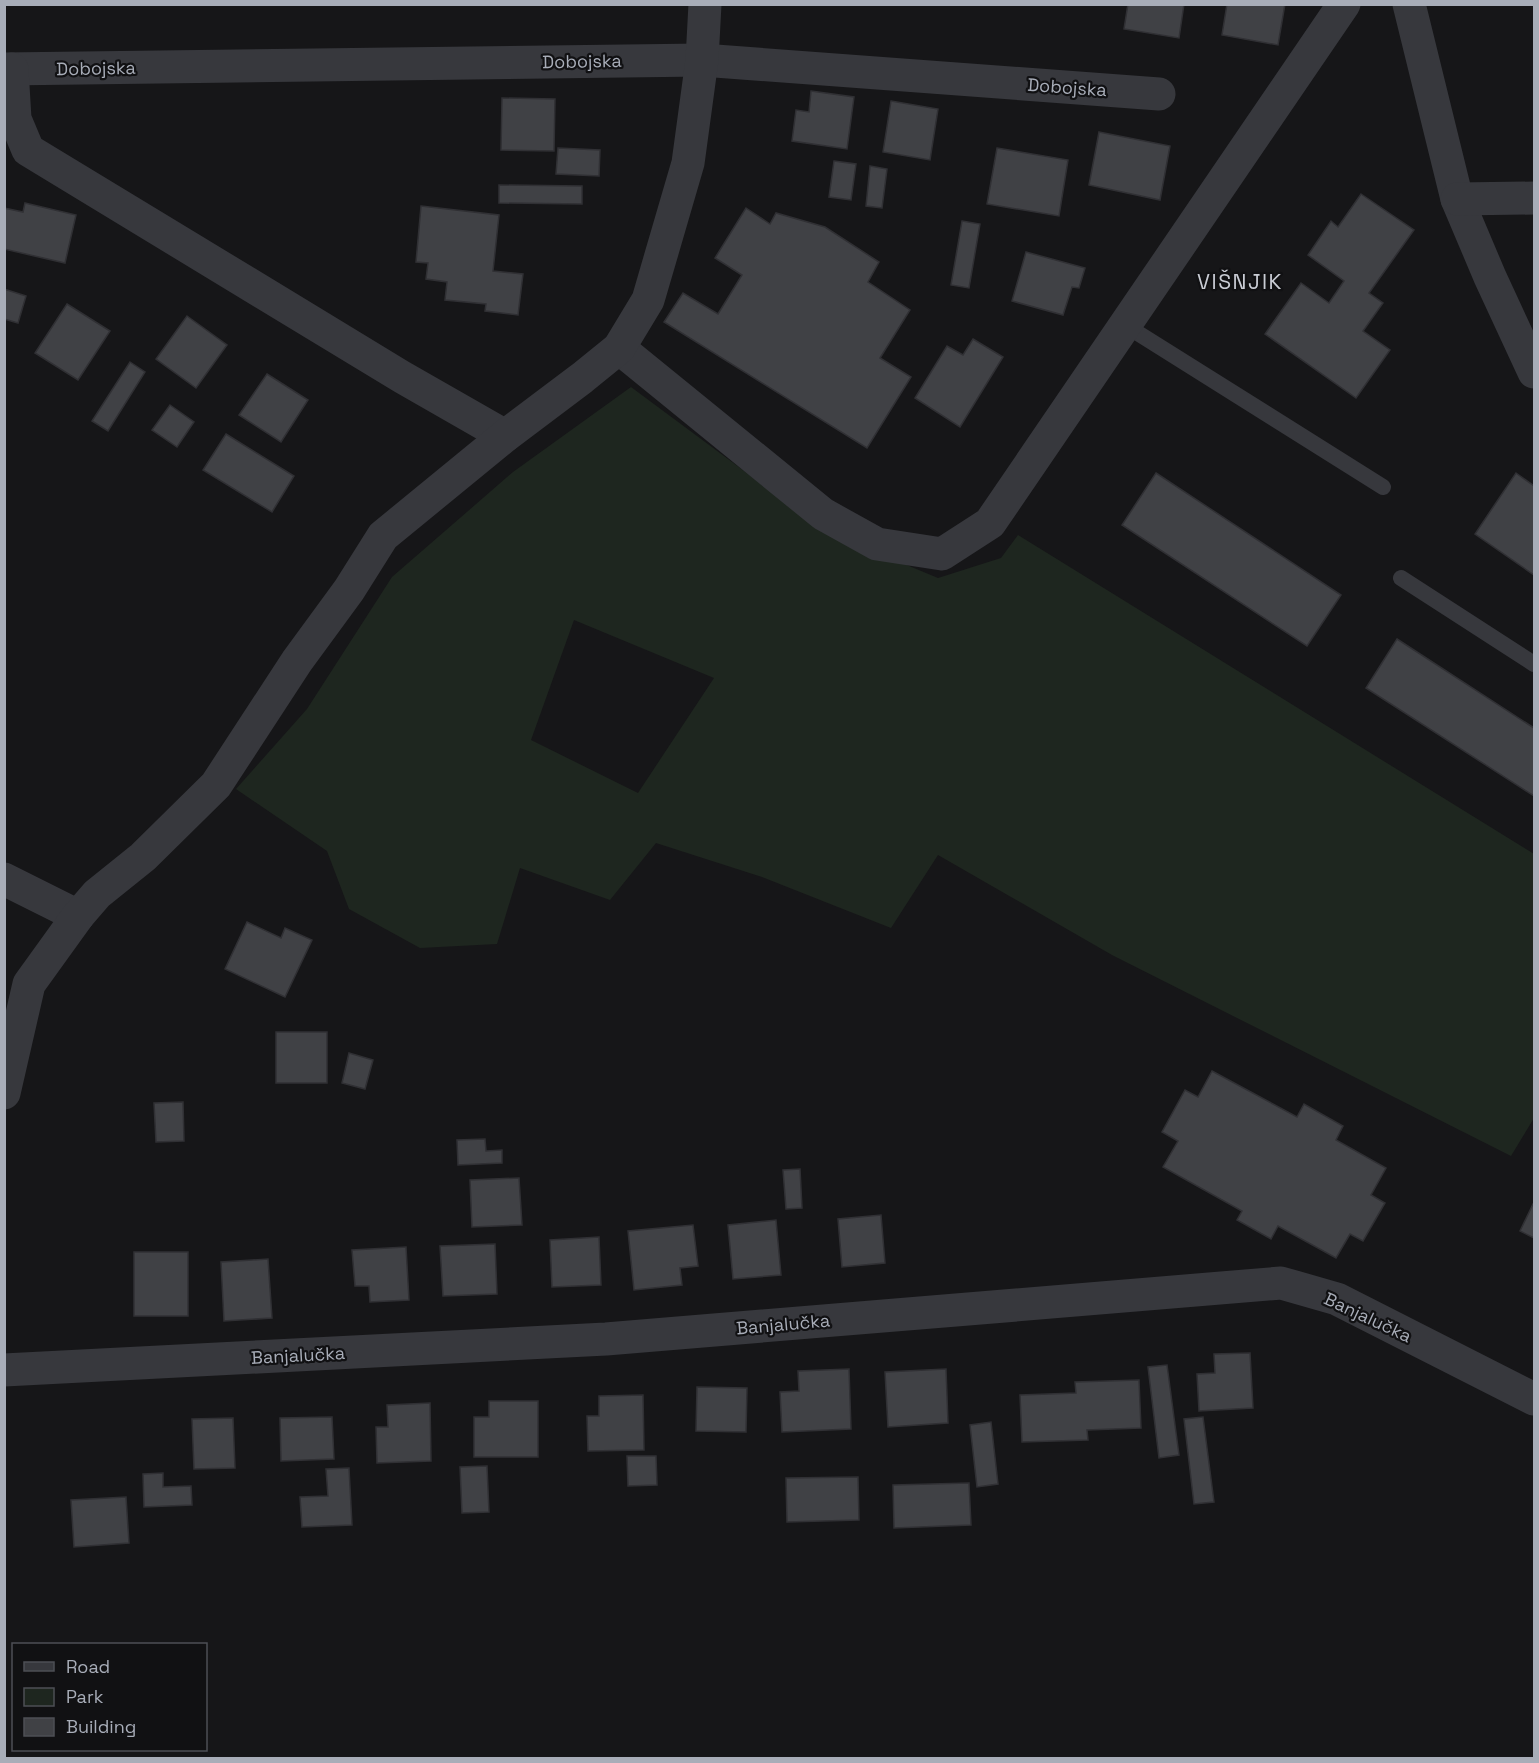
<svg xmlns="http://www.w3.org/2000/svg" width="1539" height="1763" font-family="'Space Grotesk',sans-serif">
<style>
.green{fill:#1e261f;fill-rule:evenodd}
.building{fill:#404145;stroke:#303034;stroke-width:1.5}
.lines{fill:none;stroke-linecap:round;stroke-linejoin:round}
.service{stroke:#37383d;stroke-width:16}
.minor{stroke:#37383d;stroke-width:33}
.labels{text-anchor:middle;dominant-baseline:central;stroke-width:4.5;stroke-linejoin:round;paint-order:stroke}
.street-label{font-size:18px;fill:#a8adb8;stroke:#111113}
.quarter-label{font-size:21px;letter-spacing:1.5px;fill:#c9ccd4;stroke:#111113}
</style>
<rect width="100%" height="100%" fill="#161618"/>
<path class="green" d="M631,387L825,531L938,578L1001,558L1018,535L1534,854V1118L1511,1156L1112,955L938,855L891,928L762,877L656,843L610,900L520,868L497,944L420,948L349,909L327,851L236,789L307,709L392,577L513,472ZM574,620L714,678L638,793L531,740Z"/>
<g class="building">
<path d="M1128,4H1184L1179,38L1124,29Z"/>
<path d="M1227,4H1285L1278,45L1222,35Z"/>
<path d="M811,91L854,97L847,149L792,141L796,110L809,112Z"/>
<path d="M502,98L555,99L554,151L501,150Z"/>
<path d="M891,101L938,109L930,160L883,152Z"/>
<path d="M1099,132L1170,146L1160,200L1089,185Z"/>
<path d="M558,148L600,150L599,176L556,174Z"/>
<path d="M997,148L1068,160L1059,216L987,204Z"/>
<path d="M834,161L856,164L851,200L829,197Z"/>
<path d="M870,166L887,169L882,208L866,206Z"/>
<path d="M499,185L582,186V204L499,203Z"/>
<path d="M1361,194L1414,230L1369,293L1383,303L1363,331L1390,350L1356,398L1265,334L1301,283L1329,303L1344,281L1308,255L1331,221L1338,227Z"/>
<path d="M25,203L76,215L65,263L4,249V208L23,212Z"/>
<path d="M421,206L499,215L493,271L523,274L518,315L485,311L486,304L445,300L447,282L426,279L428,263L416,262Z"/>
<path d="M746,208L770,224L776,213L825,227L879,262L868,282L910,310L880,358L911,377L867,448L664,322L683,293L718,314L742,275L715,258Z"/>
<path d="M962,221L980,224L969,288L951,285Z"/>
<path d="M1026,252L1085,268L1079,288L1072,287L1063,315L1012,301Z"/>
<path d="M4,289L26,296L18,323L4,319Z"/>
<path d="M67,304L110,331L78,380L35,353Z"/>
<path d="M187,316L227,345L196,388L156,359Z"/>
<path d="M973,339L1003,357L960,427L915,398L947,346L963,355Z"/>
<path d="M130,362L145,372L108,431L92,421Z"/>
<path d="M267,374L308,400L281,442L239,415Z"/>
<path d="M170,405L194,422L177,447L152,430Z"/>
<path d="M226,434L294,476L272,512L203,470Z"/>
<path d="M1156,473L1341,595L1307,646L1122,525Z"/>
<path d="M1516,473L1534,486V575L1475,534Z"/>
<path d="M1397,639L1534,728V796L1366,688Z"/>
<path d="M247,922L281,938L285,928L312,940L285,997L225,969Z"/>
<rect x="276" y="1032" width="51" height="51"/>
<path d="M349,1053L373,1060L365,1089L342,1083Z"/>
<path d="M1212,1071L1297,1117L1304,1104L1343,1126L1336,1140L1386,1168L1371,1195L1385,1203L1363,1241L1350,1234L1336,1258L1278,1226L1271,1239L1237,1220L1242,1211L1163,1167L1178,1141L1162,1132L1185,1090L1198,1097Z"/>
<path d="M183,1102L184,1141L156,1142L154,1103Z"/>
<path d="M485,1139L486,1151L502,1150V1163L458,1165L457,1140Z"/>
<path d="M800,1169L802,1208L786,1209L783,1170Z"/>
<path d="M519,1178L522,1225L472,1227L470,1180Z"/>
<path d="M1533,1204L1534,1205V1238L1520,1231Z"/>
<path d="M881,1215L885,1263L842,1267L838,1219Z"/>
<path d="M776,1220L781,1275L733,1279L728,1225Z"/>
<path d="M693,1225L698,1266L680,1268L682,1285L634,1290L628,1231Z"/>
<path d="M599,1237L601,1285L552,1287L550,1240Z"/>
<path d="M495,1244L497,1294L443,1296L440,1246Z"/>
<path d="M406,1247L409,1300L370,1302L369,1286H355L352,1250Z"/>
<rect x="134" y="1252" width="54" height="64"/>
<path d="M268,1259L272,1318L224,1321L221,1262Z"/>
<path d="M1250,1353L1253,1408L1199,1411L1197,1374L1215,1373L1214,1354Z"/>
<path d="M1167,1365L1179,1455L1159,1458L1148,1367Z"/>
<path d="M849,1369L851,1429L782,1432L780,1392L799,1391L798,1371Z"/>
<path d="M946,1369L948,1423L888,1427L885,1372Z"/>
<path d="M1139,1380L1141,1428L1087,1430L1088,1440L1022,1442L1020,1395L1076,1393L1075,1382Z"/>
<path d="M697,1387L747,1388L746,1432L696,1431Z"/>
<path d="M643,1395L644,1450L588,1451L587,1416H599V1396Z"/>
<path d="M489,1401H538V1457H474V1417H489Z"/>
<path d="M430,1403L431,1461L377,1463L376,1427H388L387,1405Z"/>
<path d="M332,1417L334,1459L281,1461L280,1418Z"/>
<path d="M1203,1417L1214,1502L1194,1504L1184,1419Z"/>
<path d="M233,1418L235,1468L194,1469L192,1419Z"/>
<path d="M991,1422L998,1484L977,1487L970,1425Z"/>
<path d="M627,1456H656L657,1485L628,1486Z"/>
<path d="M487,1466L489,1512L462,1513L460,1467Z"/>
<path d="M349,1468L352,1525L302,1527L300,1497L328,1496L326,1469Z"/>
<path d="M163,1473V1487L191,1486L192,1505L144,1507L143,1474Z"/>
<path d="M858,1477L859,1520L787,1522L786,1478Z"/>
<path d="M969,1483L971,1525L894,1528L893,1485Z"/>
<path d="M126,1497L129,1543L74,1547L71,1500Z"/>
</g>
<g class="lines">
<g class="service">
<path d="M1125,325L1383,487"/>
<path d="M1401,578L1534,664"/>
</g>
<g class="minor">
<path d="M1409,4L1457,199L1490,277L1534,372"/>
<path d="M4,69L702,60L1159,94"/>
<path d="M12,69L15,119L28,150L402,377L505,436"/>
<path d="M1457,199L1534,198"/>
<path d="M619,348L823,514L877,544L942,554L990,523L1344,4"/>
<path d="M4,879L78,916"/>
<path d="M4,1093L29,984L78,916L97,894L143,857L216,785L297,661L349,590L383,536L505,436L582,378L619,348L648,300L688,163L702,60L705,4"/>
<path d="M4,1370L606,1339L1281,1283L1337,1299L1534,1399"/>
</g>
</g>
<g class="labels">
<g class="street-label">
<text transform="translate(582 61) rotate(-1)">Dobojska</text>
<text transform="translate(96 68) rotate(-1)">Dobojska</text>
<text transform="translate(1067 87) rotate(4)">Dobojska</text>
<text transform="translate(1368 1317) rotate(25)">Banjalučka</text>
<text transform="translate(783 1324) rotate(-5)">Banjalučka</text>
<text transform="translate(298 1355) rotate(-3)">Banjalučka</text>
</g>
<g class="quarter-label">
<text x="1240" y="281">VIŠNJIK</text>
</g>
</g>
<rect width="1539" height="1763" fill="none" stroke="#a8adb8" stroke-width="12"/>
<rect x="12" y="1643" width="195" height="108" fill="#111113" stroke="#4d4f55" stroke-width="1.5"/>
<rect x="24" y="1662" width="30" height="9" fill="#37383d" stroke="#4d4f55" stroke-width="1.5"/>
<text x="66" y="1673" font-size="18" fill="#a8adb8">Road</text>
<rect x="24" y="1688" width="30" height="18" fill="#1e261f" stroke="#4d4f55" stroke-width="1.5"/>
<text x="66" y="1703" font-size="18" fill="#a8adb8">Park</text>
<rect x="24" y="1718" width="30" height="18" fill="#404145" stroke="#4d4f55" stroke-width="1.5"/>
<text x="66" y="1733" font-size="18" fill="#a8adb8">Building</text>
</svg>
